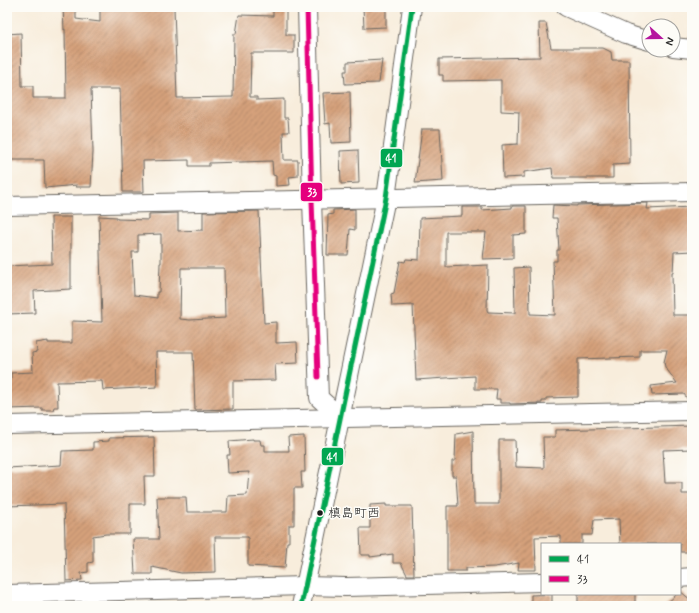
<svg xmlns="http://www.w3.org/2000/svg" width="699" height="613" font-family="Mynerve,'Klee One',sans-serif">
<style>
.building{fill:url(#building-hatch);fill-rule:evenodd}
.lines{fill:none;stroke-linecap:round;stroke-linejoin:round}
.minor-casing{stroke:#69655f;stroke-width:20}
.minor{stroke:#fff;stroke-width:18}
.bus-1-casing{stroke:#fdfcf7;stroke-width:8}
.bus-2-casing{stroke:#fdfcf7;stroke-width:8}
.bus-1{stroke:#00a651;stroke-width:5}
.bus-2{stroke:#e5007d;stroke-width:5}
.bus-dot{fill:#1c1c1c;stroke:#fdfcf7;stroke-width:1.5}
.labels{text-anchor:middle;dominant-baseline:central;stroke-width:3;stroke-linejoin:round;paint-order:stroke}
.bus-label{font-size:13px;fill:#1c1c1c;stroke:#fdfcf7;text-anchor:start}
.line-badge{stroke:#fdfcf7;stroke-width:1.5}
.badge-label{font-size:11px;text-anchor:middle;font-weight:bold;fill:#fff}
</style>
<defs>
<pattern id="building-hatch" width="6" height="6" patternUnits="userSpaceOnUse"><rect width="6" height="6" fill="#d5a17b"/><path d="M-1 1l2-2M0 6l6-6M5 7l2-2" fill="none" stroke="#ac8264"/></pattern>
</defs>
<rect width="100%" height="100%" fill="#fdfcf7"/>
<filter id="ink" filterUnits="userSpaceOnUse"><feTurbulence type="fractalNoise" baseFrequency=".025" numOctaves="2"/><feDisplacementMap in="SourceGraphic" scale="8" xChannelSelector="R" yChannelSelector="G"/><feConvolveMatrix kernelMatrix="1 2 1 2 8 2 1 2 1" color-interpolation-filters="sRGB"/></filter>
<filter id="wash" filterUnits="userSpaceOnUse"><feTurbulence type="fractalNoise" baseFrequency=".012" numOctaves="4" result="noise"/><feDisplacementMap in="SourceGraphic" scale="16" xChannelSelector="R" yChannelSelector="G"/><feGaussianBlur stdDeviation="0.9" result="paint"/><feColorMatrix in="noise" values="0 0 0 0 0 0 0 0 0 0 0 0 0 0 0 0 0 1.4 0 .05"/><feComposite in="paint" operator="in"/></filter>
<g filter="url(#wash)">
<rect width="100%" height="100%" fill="#f8eddc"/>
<g id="blocks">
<g class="building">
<path d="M63,7H76V19L100,22V9L133,8V7H174L177,98L233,97L234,34H236L239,15L273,16V7H286V35H294V53H251L250,97H257V100L284,99V118H288L289,132H283L284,160H298V176L289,177L290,185L276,186V176L273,175L272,161L209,163V166H189V160L143,161L144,192H123L120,89H91L93,152L91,187H76L77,185L45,188L44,160H7V34L21,33L22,86H33V98H66L65,29L64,30Z"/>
<path d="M363,7H386V27L364,28Z"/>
<path d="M539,23H546L551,48H603L611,52L612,60H629L630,164L613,165V178H553L552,168L524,172V177L503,178L502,145L518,144L519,112L501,111V80L443,81V75H439V59L540,57Z"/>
<path d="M382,60L379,83L345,84L344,71H347V62Z"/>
<path d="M350,92L351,142L331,143L330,123L325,124L323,93Z"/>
<path d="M422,129H440L443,181L415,183Z"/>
<path d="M358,150L359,183L341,184L340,151Z"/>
<path d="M648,203L647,209L692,207V251L674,252L673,273H672L673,315H692V401H689L684,394L652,395L651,386L677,383L665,367L664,362L667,350H640V357L578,359V397L546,398V401H542V403L510,404V403H500V399H496L497,389H475V376L416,380L413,305L392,306L391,294L394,293L400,261L405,262L406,259L419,260L420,218L462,216V207H482V210L512,208V206H526V234L513,235V258L483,259L486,232H446V267L488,265L487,310L488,312L515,313L514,268L529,267L530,314L555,315L553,261H557V250H559L557,218H552L553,205L577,206V205Z"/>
<path d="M355,209V230L350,229L348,255H327L328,215L333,214V210Z"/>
<path d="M259,211L264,323L276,322V343L297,342L298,363L275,364L276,380L233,381V409L195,410L193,352H156L157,387L103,390L102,381L57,382L58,407H54L53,410H42V408L7,409V378H11V373L33,372L32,353L37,352L36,343L48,341V343H72V321L102,322L99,216L117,217V219L149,220V214L178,213V231L203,230V212ZM161,234V263H160L159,292H157V298L134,295L132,252H138V235ZM181,268H224L225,318L190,320L180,319Z"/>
<path d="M51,217H71V289L34,291L35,313L7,314V266L52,264Z"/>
<path d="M692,426V449L663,450L665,483H682V494H692L691,552H680V544H620L619,519L594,520L592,535H582V544H561V536L535,537L536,570H518L519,563L495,567L466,568V571H447V506H458L456,476H452V461H455L456,434L473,431L474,504H499V440H515L516,467L544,468L543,437H555V430Z"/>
<path d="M304,436L305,472H301L302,488H294V525H289V542H287L285,568L248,566V537H215L216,572L181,573L152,567V574H135L133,539H159L157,497H186L187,512H227L228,496L247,495L249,472L228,473L227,455H230L229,441L253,439V440H260L261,445H265V451H289L288,437Z"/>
<path d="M154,437L155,476H144L145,504H130V534H106L93,536V562L88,563V572L81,573L82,580L66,581L64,504L7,506V468L61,465L62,451L93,450V442L109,441V438Z"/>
<path d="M386,504V506H412L414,575H407L401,563H393V554L370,557V555H361L360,528H370V505Z"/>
<path d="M680,591L692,601V606H664L677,594H680Z"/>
<path d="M552,594V606H531V595Z"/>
<rect x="578" y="594" width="57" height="12"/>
</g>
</g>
</g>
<g filter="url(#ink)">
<use href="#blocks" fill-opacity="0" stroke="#69655f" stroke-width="1"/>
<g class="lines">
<g class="minor-casing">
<g id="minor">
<path d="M307,7L312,200L319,398L341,418"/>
<path d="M566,7L626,34L649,41"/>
<path d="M673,47L692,49"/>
<path d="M7,206L692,192"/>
<path d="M7,425L692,411"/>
<path d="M680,578L692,577"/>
<path d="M7,594L305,586L346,587L542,582"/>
<path d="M301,606L386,198L412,7"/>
</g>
</g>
<use href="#minor" class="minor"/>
<g class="bus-1-casing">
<path id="bus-1" d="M301,606L386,198L412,7"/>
</g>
<g class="bus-2-casing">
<path id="bus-2" d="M307,7L312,200L318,377"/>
</g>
<use href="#bus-1" class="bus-1"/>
<use href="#bus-2" class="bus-2"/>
</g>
</g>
<circle class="bus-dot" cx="320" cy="513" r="3.5"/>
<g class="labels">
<g class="bus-label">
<text x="328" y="513">槙島町西</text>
</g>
</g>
<g class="line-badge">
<rect x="380" y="148" width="23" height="20" rx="4" fill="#00a651"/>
<rect x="300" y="182" width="23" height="20" rx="4" fill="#e5007d"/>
<rect x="321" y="447" width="23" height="19" rx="4" fill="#00a651"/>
</g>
<g class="badge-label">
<text x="391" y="162">41</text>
<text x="312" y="196">33</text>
<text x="332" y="461">41</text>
</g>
<rect width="699" height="613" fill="none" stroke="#fdfcf7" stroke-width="24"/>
<rect x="541" y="543" width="140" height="52" fill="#fdfcf7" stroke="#a3a29f"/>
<rect x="549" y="556" width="20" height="6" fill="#00a651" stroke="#a3a29f"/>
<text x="577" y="563" font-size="12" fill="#1c1c1c">41</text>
<rect x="549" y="576" width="20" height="6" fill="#e5007d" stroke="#a3a29f"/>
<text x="577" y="583" font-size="12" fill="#1c1c1c">33</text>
<g transform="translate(661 38) rotate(111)"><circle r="19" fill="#fdfcf7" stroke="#a3a29f"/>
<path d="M0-3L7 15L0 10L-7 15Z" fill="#b5179e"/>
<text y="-6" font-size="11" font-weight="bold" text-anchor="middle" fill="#1c1c1c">N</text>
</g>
</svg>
